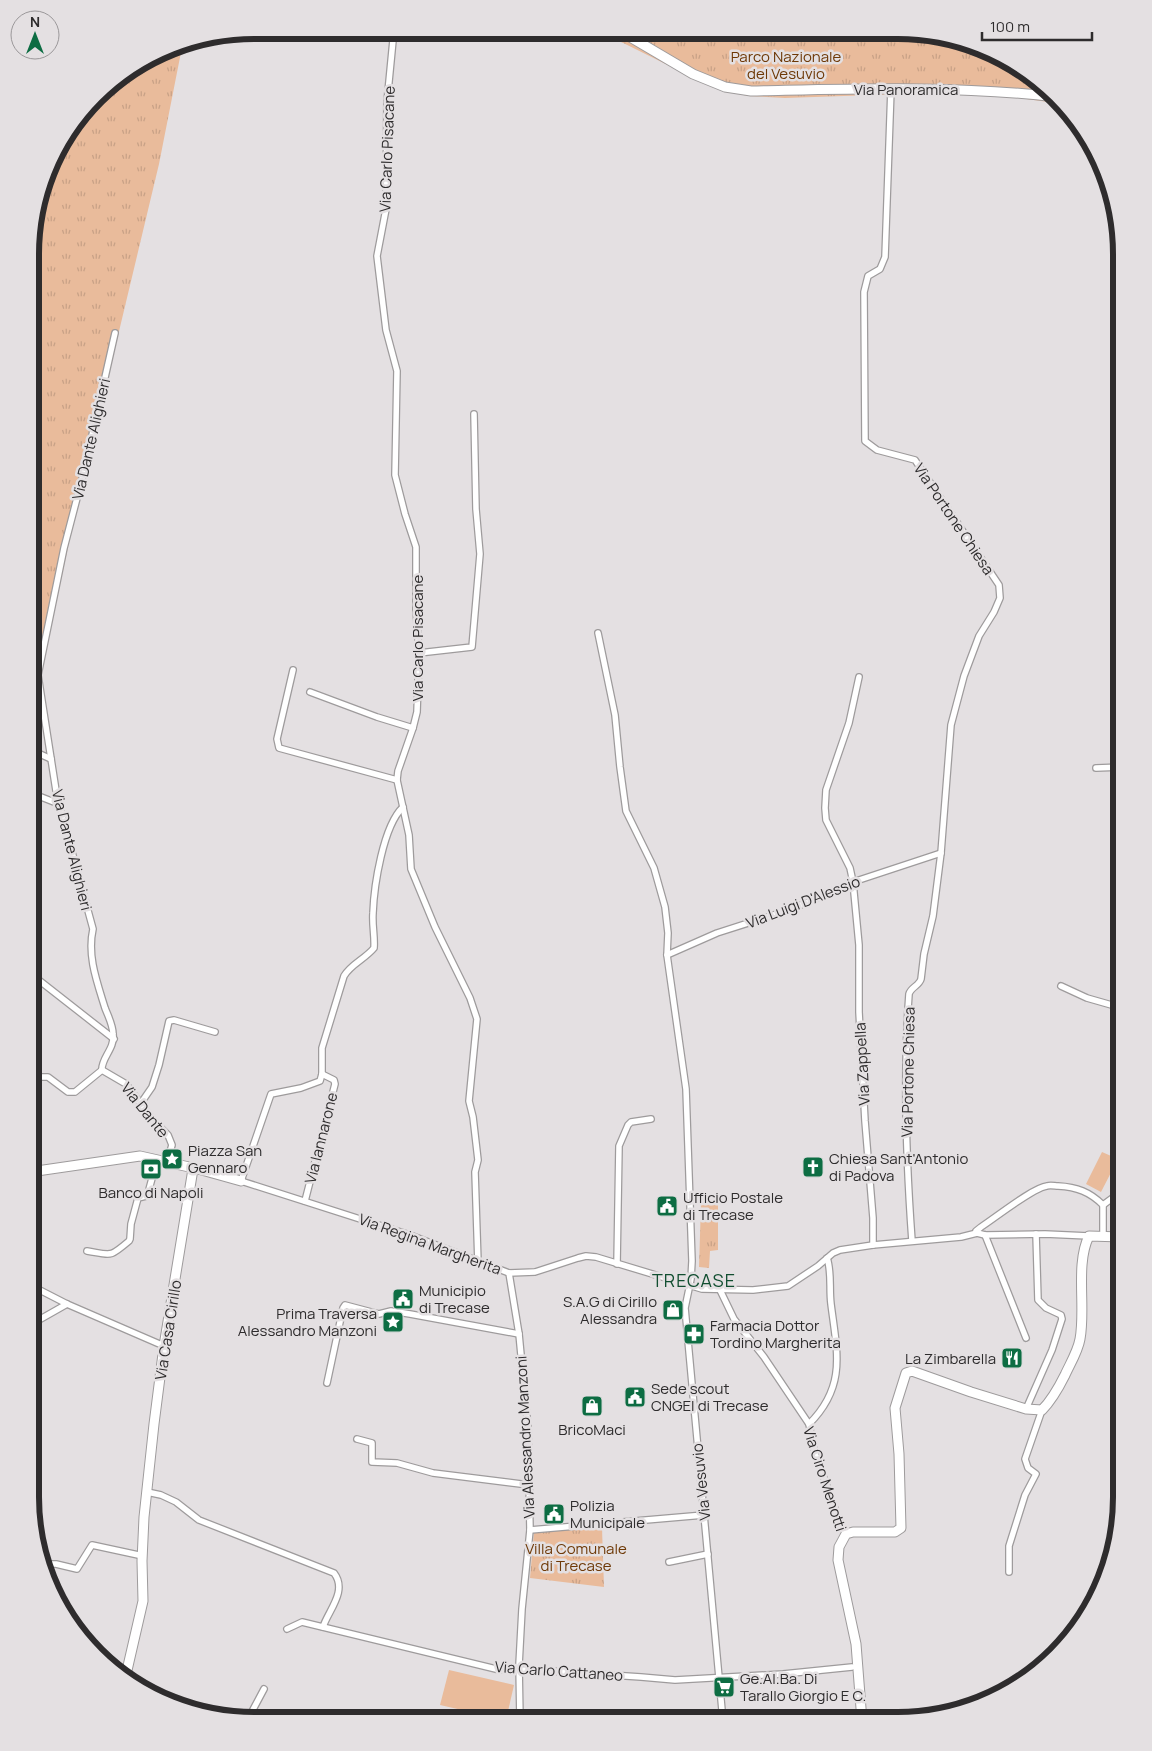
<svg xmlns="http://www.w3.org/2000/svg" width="1152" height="1751" font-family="Manrope,sans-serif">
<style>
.green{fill:#e9bb9b}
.park{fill:url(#park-tufts)}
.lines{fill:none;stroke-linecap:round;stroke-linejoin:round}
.street-casing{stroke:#9e9b9c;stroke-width:8}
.secondary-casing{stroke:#9e9b9c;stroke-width:11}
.street{stroke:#fff;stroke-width:5.5}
.secondary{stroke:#fff;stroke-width:9}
.labels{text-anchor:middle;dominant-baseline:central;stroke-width:5;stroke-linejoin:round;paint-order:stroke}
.park-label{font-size:15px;fill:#6e3907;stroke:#e4e0e2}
.street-label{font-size:15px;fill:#2e2c2d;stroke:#e4e0e2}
.poi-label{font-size:15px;fill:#2e2c2d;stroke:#e4e0e2;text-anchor:start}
.quarter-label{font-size:18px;letter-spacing:1px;fill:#114e30;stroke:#e4e0e2}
.rim{fill:none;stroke:#2e2c2d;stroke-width:6}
</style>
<defs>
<pattern id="park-tufts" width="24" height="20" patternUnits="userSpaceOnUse" patternTransform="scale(1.25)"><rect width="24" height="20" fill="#e9bb9b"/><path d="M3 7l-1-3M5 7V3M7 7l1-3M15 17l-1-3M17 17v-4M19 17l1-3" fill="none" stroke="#c8a186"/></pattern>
</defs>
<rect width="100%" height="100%" fill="#e4e0e2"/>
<g class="green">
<path d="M1102,1152L1118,1159L1101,1192L1086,1184Z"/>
<path d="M449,1670L514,1685L506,1720L440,1705Z"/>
</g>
<g class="park">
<path d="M599,31L928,32L984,47L1034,76L1062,104L984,93H932L785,98L748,96L712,87Z"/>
<path d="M183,42L159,164L72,528L49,637L31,635L32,224L60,142L106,85Z"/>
<path d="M701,1203H718V1250L710,1251L709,1268L699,1267Z"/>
<path d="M602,1528L604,1587L530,1578L534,1532Z"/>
</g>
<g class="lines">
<g class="street-casing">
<g id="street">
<path d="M394,30L387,102L386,209L377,256L386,330L397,371L395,475L405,514L416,547V609L419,653L417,712L413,728L398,771L397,780L409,835L411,869L435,927L470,998L477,1019L469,1101L473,1117L478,1160L475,1172L478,1263"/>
<path d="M891,89L885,257L880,269L868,276L864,292L865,441L877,450L915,460L999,585L1000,598L994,612L979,636L964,676L951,725L941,853L933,916L924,954L921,979C919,986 911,987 909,994C903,1076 906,1159 912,1241"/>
<path d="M598,633L615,715L620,767L626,811L654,868L665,907L668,933L667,955L686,1089L692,1261L691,1279L685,1308L723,1721"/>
<path d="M419,653L472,647L480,554L476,509L474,414"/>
<path d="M293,670L277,739L279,748L397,780"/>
<path d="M859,677L849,723L826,790L825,808L826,820L850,868L853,882L859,945V1012L865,1121L873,1218V1245"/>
<path d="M310,692L377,717L413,728"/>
<path d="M31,750L51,759"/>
<path d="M1096,768L1122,767"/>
<path d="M31,793L59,804"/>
<path d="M403,807C383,826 374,886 373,913C372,925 375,937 374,948C365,959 351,964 344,976L322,1048V1074L320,1081L301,1088L271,1094L241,1181L410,1235L509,1273L535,1272L578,1258L586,1256L596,1257L702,1289L753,1290L788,1286L818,1266L833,1253L840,1250L873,1245L961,1237L977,1233L985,1235L1045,1234L1089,1236"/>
<path d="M667,955L717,933L792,909L853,882L941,853"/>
<path d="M31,974L114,1039"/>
<path d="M1061,986L1087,998L1122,1008"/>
<path d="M102,1070C101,1058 115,1049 113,1034C113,1025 108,1016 105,1008C97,982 87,956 93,929L57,797L38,675L64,548L83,475L115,333"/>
<path d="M102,1070L126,1084L152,1119L168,1135L172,1145L167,1162"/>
<path d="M31,1077H48L68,1092H75L102,1070"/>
<path d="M31,1092L37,1078"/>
<path d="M141,1103L152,1087L159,1065L169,1021L174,1020L215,1032"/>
<path d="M30,1177L36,1176L40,1170"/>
<path d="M305,1201L335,1084L334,1080L322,1074"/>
<path d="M1103,1205L1122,1191"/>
<path d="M977,1233L976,1231L981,1227C995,1218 1034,1187 1047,1186C1050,1185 1055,1186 1058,1186C1077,1187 1090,1192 1103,1205V1236"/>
<path d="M985,1235L1026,1338"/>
<path d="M87,1251C112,1255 109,1258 129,1241L130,1239L131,1224L138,1198L146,1196L148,1193L157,1160"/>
<path d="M617,1264L619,1146L628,1125L631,1122L651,1119"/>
<path d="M509,1273L519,1334L528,1428L530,1530L522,1609L519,1665L520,1720"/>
<path d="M30,1285L67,1304L164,1346"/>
<path d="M720,1290L734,1319L764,1357L809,1424L815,1453L840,1523L846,1534"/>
<path d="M30,1325L67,1304"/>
<path d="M1119,1330L1122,1265"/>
<path d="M327,1383L343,1308L345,1305L379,1314L391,1311L410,1314L519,1334"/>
<path d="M1026,1409L1052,1350L1062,1319L1061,1315L1046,1308L1038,1300L1036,1234"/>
<path d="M809,1424C847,1386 837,1352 831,1304C829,1289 832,1272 827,1258"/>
<path d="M357,1439L372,1443V1462L397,1463L433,1473L529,1485"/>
<path d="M147,1492L161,1495L176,1502L199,1520L334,1573C348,1591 328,1611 323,1627"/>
<path d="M530,1530L704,1515"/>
<path d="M669,1562L708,1554"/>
<path d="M43,1564H56L77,1569L92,1545L143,1556"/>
<path d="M1009,1572V1546L1025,1495L1036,1474L1028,1468L1025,1459L1042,1410"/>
<path d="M287,1629L302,1622L500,1670H535L641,1677L675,1680L783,1674L852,1667"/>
<path d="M248,1719L264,1689"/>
</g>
</g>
<g class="secondary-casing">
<g id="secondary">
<path d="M620,31L693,74L725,87L751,91C853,89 955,85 1056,97"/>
<path d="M30,1172L140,1156L198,1169L241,1181"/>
<path d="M125,1679L143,1601L142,1561L144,1517L154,1424L164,1346L193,1169"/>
<path d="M862,1721L856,1644L838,1560L839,1547L846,1534L853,1532H895L901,1528L899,1454L895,1408L906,1373L912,1371L971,1392L1026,1409L1042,1410C1052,1400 1059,1387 1065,1375C1070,1364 1078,1351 1080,1339C1086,1308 1075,1264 1089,1236L1122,1237"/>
</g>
</g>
<use href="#street" class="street"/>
<use href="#secondary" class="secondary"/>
</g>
<defs>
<g id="sight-square" transform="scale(1.125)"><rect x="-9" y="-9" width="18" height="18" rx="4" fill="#0d6d43" stroke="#e4e0e2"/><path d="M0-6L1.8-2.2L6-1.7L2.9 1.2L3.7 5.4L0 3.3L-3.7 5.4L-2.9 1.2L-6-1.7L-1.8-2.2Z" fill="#fff"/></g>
<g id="church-square" transform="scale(1.125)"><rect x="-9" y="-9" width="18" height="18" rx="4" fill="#0d6d43" stroke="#e4e0e2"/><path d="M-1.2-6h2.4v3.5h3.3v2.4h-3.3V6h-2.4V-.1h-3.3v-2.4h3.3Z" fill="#fff"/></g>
<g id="bank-square" transform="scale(1.125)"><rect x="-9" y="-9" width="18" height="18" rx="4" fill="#0d6d43" stroke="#e4e0e2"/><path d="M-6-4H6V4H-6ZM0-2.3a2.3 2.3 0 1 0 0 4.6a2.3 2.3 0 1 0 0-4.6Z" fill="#fff"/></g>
<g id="civic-square" transform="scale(1.125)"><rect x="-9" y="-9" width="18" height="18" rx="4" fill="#0d6d43" stroke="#e4e0e2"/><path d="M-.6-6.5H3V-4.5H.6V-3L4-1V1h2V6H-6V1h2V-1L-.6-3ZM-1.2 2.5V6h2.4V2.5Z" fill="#fff"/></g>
<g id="shop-square" transform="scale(1.125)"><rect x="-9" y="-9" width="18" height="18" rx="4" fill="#0d6d43" stroke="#e4e0e2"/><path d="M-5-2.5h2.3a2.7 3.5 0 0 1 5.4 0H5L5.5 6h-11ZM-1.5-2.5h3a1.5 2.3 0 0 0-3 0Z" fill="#fff"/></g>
<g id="pharmacy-square" transform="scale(1.125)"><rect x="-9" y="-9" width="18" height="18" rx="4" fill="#0d6d43" stroke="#e4e0e2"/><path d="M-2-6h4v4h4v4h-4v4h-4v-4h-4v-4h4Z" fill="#fff"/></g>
<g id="restaurant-square" transform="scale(1.125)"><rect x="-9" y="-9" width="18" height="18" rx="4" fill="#0d6d43" stroke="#e4e0e2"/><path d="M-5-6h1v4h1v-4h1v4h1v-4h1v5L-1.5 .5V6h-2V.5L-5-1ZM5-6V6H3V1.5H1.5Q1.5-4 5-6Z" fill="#fff"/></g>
<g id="supermarket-square" transform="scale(1.125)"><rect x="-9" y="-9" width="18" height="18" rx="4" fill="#0d6d43" stroke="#e4e0e2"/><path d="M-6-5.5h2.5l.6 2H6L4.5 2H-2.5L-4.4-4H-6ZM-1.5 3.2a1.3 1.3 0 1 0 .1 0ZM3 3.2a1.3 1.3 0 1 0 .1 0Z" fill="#fff"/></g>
</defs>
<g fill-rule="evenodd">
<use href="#sight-square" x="172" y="1159"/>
<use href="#church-square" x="813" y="1167"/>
<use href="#bank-square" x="151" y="1169"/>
<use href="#civic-square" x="667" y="1206"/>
<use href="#civic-square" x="403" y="1299"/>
<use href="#shop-square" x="673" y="1310"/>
<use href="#sight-square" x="393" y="1322"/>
<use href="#pharmacy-square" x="694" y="1334"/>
<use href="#restaurant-square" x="1012" y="1358"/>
<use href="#civic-square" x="635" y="1397"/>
<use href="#shop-square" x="592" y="1406"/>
<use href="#civic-square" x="554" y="1514"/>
<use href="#supermarket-square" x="724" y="1687"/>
</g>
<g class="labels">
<g class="park-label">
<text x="786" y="56">Parco Nazionale<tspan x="786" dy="17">del Vesuvio</tspan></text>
<text x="576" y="1548">Villa Comunale<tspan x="576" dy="17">di Trecase</tspan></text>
</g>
<g class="street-label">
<text x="906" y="89">Via Panoramica</text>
<text transform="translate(387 149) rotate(-88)">Via Carlo Pisacane</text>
<text transform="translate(91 439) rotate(-77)">Via Dante Alighieri</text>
<text transform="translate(954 519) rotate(56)">Via Portone Chiesa</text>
<text transform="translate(417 638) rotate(-90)">Via Carlo Pisacane</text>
<text transform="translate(72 850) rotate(76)">Via Dante Alighieri</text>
<text transform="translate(803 902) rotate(-21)">Via Luigi D'Alessio</text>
<text transform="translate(862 1064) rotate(-93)">Via Zappella</text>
<text transform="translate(908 1072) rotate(-89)">Via Portone Chiesa</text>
<text transform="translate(145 1110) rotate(51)">Via Dante</text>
<text transform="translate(321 1138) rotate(-76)">Via Iannarone</text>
<text transform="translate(430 1244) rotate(20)">Via Regina Margherita</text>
<text transform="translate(168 1330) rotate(-81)">Via Casa Cirillo</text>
<text transform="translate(525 1437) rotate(-93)">Via Alessandro Manzoni</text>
<text transform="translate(825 1479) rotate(72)">Via Ciro Menotti</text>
<text transform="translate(701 1482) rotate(-96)">Via Vesuvio</text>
<text transform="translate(559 1671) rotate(4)">Via Carlo Cattaneo</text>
</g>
<g class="poi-label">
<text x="188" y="1150">Piazza San<tspan x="188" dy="17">Gennaro</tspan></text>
<text x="829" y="1158">Chiesa Sant'Antonio<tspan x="829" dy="17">di Padova</tspan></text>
<text x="151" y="1192" text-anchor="middle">Banco di Napoli</text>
<text x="683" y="1197">Ufficio Postale<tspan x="683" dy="17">di Trecase</tspan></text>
<text x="419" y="1290">Municipio<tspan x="419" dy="17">di Trecase</tspan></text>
<text x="657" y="1301" text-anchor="end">S.A.G di Cirillo<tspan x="657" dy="17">Alessandra</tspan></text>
<text x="377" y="1313" text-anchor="end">Prima Traversa<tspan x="377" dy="17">Alessandro Manzoni</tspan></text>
<text x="710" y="1325">Farmacia Dottor<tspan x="710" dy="17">Tordino Margherita</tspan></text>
<text x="996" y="1358" text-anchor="end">La Zimbarella</text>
<text x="651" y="1388">Sede scout<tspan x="651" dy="17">CNGEI di Trecase</tspan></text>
<text x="592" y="1429" text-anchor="middle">BricoMaci</text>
<text x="570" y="1505">Polizia<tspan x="570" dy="17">Municipale</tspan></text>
<text x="740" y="1678">Ge.Al.Ba. Di<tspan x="740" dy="17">Tarallo Giorgio E C.</tspan></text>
</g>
<g class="quarter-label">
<text x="694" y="1280">TRECASE</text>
</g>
</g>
<path d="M0 0H1152V1751H0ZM254 39H898A215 215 0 0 1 1113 254V1497A215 215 0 0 1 898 1712H254A215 215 0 0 1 39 1497V254A215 215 0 0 1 254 39Z" fill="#e4e0e2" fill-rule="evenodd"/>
<path class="rim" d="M254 39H898A215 215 0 0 1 1113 254V1497A215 215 0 0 1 898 1712H254A215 215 0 0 1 39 1497V254A215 215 0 0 1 254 39Z"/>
<g transform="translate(35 35)"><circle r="24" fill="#e4e0e2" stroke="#9b989a"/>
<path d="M0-4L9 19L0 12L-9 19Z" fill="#0d6d43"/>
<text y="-8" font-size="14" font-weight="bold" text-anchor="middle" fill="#2e2c2d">N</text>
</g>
<path d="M982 32v8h110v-8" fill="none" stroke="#2e2c2d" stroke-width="2.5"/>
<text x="990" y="32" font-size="15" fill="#2e2c2d" stroke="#e4e0e2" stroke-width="4" paint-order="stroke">100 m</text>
</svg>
